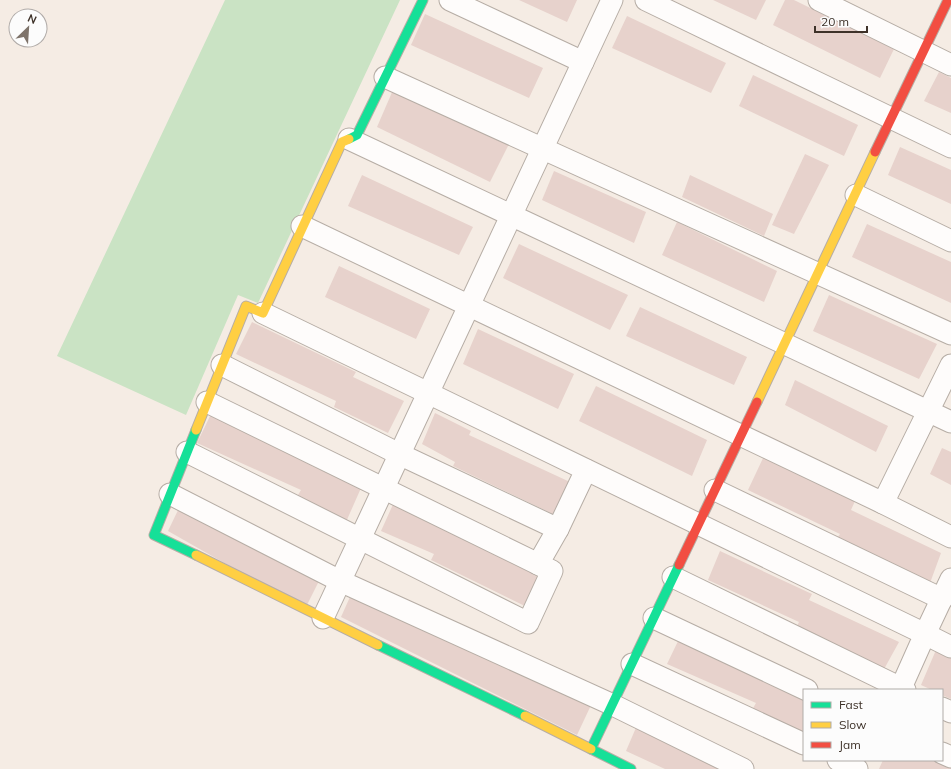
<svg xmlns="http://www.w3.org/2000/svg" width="951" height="769" font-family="Mulish,sans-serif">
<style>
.green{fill:#cae3c4}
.building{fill:#e7d2cc}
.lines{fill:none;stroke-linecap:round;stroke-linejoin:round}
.street-casing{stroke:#b6ada5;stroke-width:23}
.fast-casing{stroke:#b6ada5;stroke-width:11}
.slow-casing{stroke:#b6ada5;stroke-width:11}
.jam-casing{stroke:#b6ada5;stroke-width:11}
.street{stroke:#fefcfb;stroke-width:21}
.fast{stroke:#16e098;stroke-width:9}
.slow{stroke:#ffcf43;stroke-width:9}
.jam{stroke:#f24e42;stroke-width:9}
</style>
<rect width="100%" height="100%" fill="#f5ece4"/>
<path class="green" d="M225,0H400L258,303L238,295L186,415L57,356Z"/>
<g class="building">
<path d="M519,0H577L567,22Z"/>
<path d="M713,0H766L756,20Z"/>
<path d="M785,0H794L894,49L880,78L773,25Z"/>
<path d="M425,14L543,68L529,98L411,45Z"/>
<path d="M627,16L726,63L711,93L612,48Z"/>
<path d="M939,72L951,78V113L924,101Z"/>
<path d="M753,75L858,125L844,156L739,106Z"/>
<path d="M393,90L509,144L490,182L377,127Z"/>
<path d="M900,147L951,170V204L888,175Z"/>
<path d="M805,154L829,165L794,234L772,225Z"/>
<path d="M554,171L646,212L634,243L542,200Z"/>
<path d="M362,175L473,227L459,255L348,206Z"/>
<path d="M690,175L773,214L764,236L682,197Z"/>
<path d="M677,222L777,271L764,302L662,255Z"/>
<path d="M867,224L951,262V303L852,257Z"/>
<path d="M519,244L628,295L610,330L503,278Z"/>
<path d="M339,266L430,309L416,339L325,297Z"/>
<path d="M829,295L937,344L919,379L813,331Z"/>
<path d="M640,307L747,357L734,385L626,336Z"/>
<path d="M252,322L356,372L353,377L404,401L388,433L334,407L336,401L236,354Z"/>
<path d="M478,329L574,374L558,409L463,364Z"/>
<path d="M795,380L888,426L876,452L785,405Z"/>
<path d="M596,386L707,440L692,476L579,421Z"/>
<path d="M435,413L471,431L469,435L570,482L555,515L453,466L455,462L422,444Z"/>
<path d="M211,414L314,461L312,466L361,488L346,522L298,495L301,490L197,443Z"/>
<path d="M942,448L951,452V485L930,474Z"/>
<path d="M764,456L855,501L851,510L941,553L930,583L837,538L840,534L748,490Z"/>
<path d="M395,500L546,579L531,609L431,560L434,554L381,531Z"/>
<path d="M180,506L321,577L305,609L168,531Z"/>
<path d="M720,551L812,594L809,600L899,642L883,671L796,628L799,622L708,580Z"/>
<path d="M354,588L592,703L577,735L341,617Z"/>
<path d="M680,637L804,698V735L752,710L756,703L667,664Z"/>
<path d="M936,650L951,657V699L942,695V690H932L921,685Z"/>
<path d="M638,723L729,769H665L626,751Z"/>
<path d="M883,760H942L951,764V769H879Z"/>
</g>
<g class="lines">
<g class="street-casing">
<g id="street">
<path d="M450,0L583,62"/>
<path d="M646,0L951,147"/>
<path d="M819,0L951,65"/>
<path d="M385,77L951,334"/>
<path d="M349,139L951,422"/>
<path d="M856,195L951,241"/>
<path d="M302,226L883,503"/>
<path d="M263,313L925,634L900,690"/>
<path d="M222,365L399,454L558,529L586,470"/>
<path d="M951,365L883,503L951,537"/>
<path d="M207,402L538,564L558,529"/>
<path d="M187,452L528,623L552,571L538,564"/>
<path d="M715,490L942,599"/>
<path d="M170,494L340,581L613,705L743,769"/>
<path d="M673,577L905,690"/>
<path d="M951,579L925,634L951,647"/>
<path d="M323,618L612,0"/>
<path d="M654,618L807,690"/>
<path d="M632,664L804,744"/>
<path d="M942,708L951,712"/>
<path d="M942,753L951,757"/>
<path d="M838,760L857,769"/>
</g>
</g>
<g class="fast-casing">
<g id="fast">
<path d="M349,139L357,135L423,0"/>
<path d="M196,555L154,535L196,430"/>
<path d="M378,645L525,716"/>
<path d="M631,769L591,749L679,565"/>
</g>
</g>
<g class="slow-casing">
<g id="slow">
<path d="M757,402L875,152"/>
<path d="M196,430L246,306L263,313L342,142L349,139"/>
<path d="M196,555L378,645"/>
<path d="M525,716L591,749"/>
</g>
</g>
<g class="jam-casing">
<g id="jam">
<path d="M875,152L948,0"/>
<path d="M679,565L757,402"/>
</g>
</g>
<use href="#street" class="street"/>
<use href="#fast" class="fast"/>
<use href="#slow" class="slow"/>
<use href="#jam" class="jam"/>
</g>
<rect x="803" y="689" width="140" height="72" fill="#fcfcfc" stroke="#b0aba8"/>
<rect x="811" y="702" width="20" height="6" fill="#16e098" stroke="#b0aba8"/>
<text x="839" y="709" font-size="12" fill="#3e3229">Fast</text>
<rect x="811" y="722" width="20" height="6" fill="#ffcf43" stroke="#b0aba8"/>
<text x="839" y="729" font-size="12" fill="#3e3229">Slow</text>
<rect x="811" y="742" width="20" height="6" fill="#f24e42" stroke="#b0aba8"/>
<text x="839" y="749" font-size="12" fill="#3e3229">Jam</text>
<g transform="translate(28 28) rotate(25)"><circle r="19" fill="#fcfcfc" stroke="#b0aba8"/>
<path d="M0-3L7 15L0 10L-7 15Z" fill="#7e736a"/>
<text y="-6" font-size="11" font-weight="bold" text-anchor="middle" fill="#3e3229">N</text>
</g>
<path d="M815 26v6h52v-6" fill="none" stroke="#3e3229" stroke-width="2"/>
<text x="821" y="26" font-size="12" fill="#3e3229" stroke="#fcfcfc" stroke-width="3" paint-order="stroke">20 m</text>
</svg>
